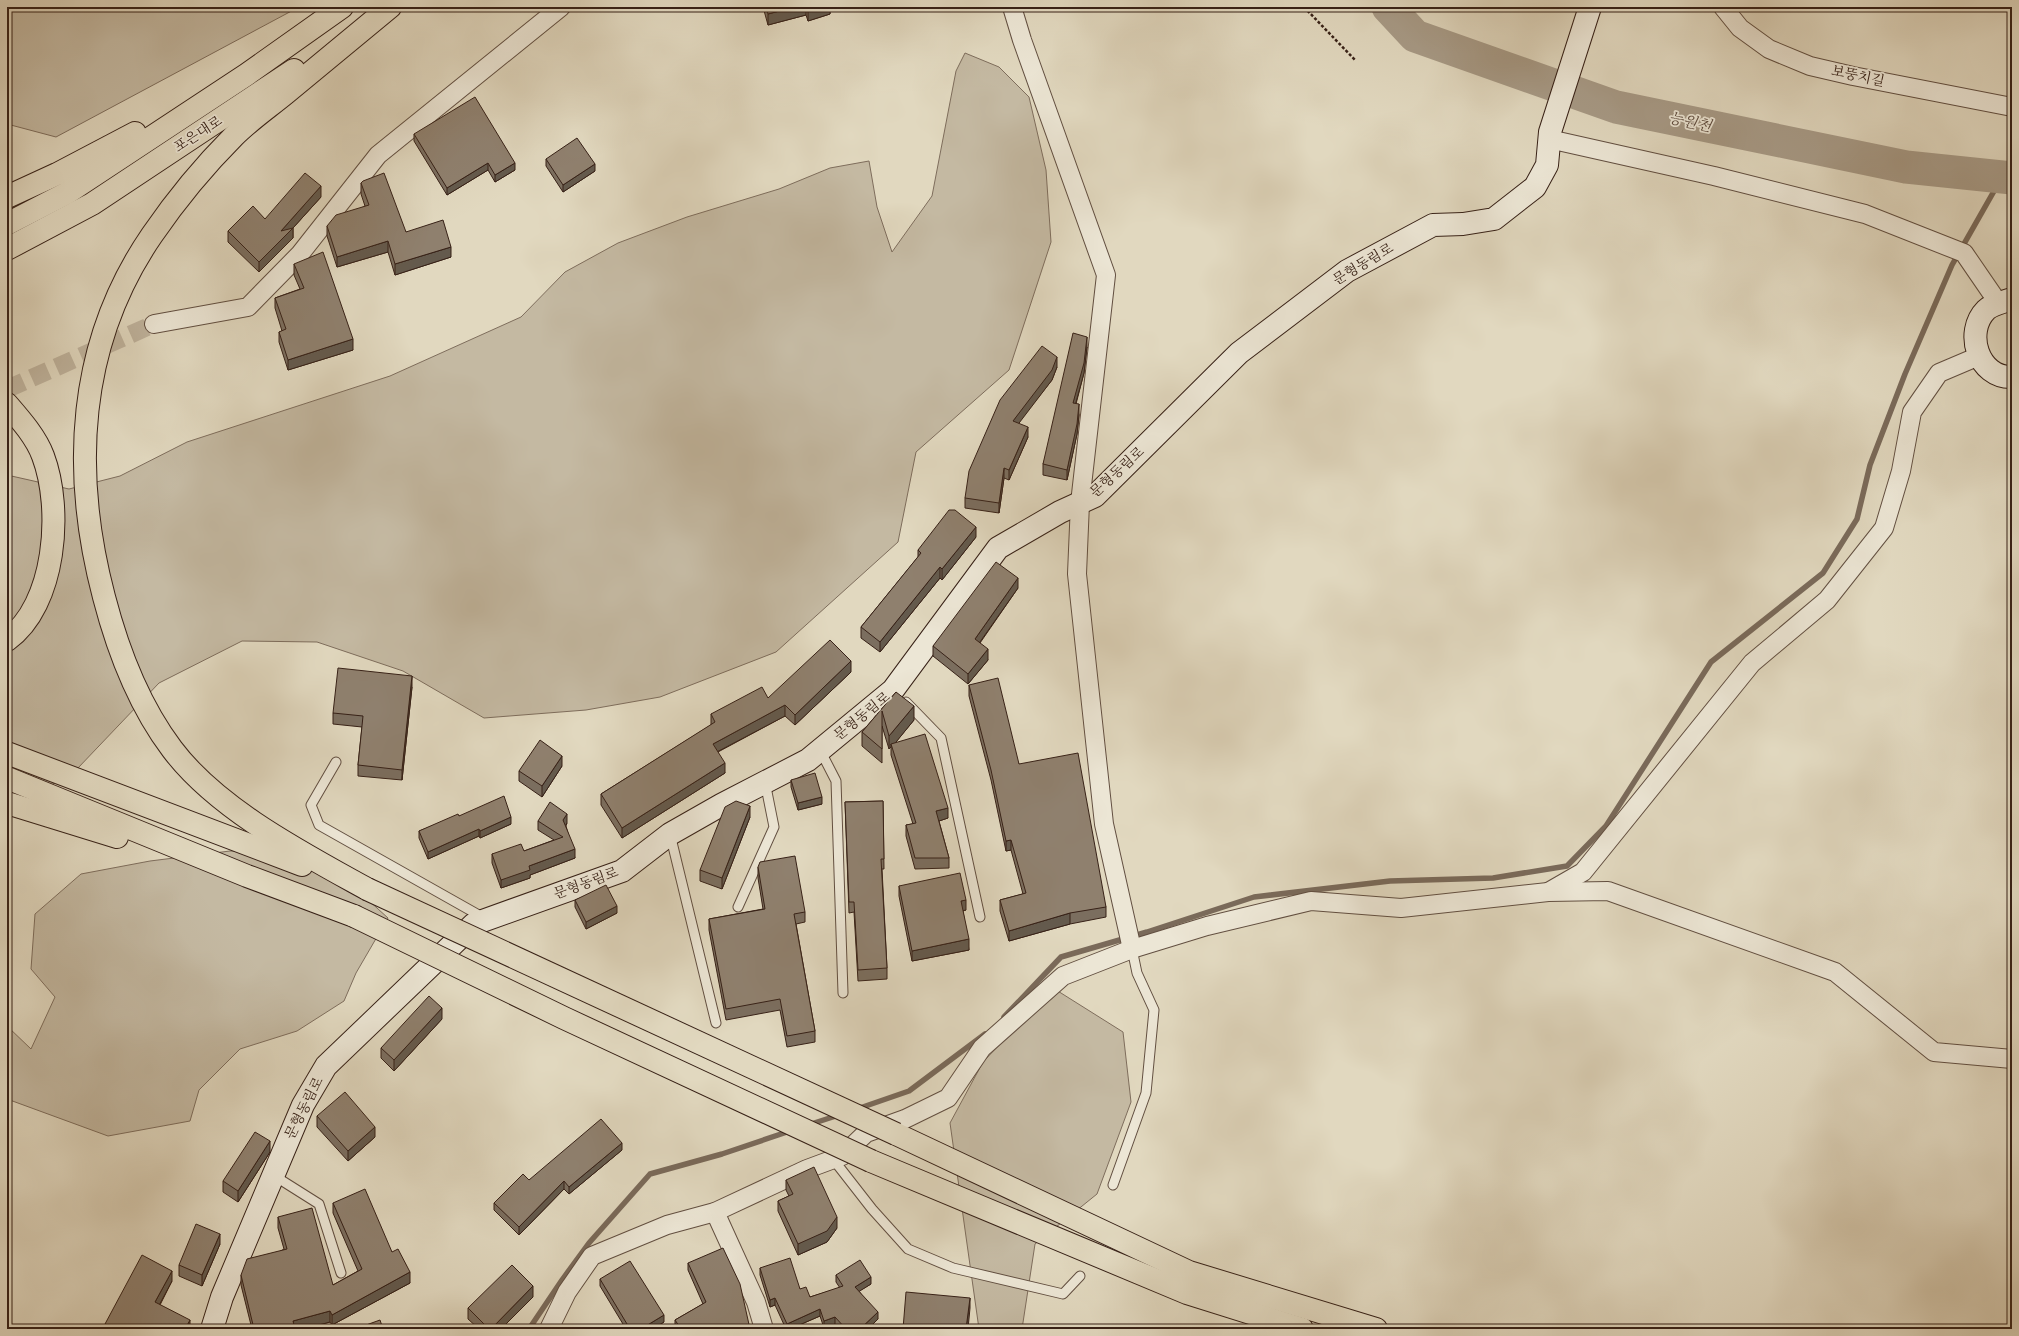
<svg xmlns="http://www.w3.org/2000/svg" width="2019" height="1336" font-family="'IM FELL Great Primer','Noto Serif KR',serif">
<style>
.green{fill:#c4b9a2;stroke:#7e6d5c}
.lines{fill:none;stroke-linecap:round;stroke-linejoin:round}
.stream{stroke:#7a6a5a;stroke-width:5.5}
.river{stroke:#a79a86;stroke-width:33}
.street-tunnel{stroke:#bfb39d;stroke-width:18;stroke-dasharray:18 9;stroke-linecap:butt}
.lane-casing{stroke:#624f41;stroke-width:11}
.street-casing{stroke:#624f41;stroke-width:20}
.secondary-casing{stroke:#372117;stroke-width:24}
.highway-casing{stroke:#372117;stroke-width:24}
.path{stroke:#372117;stroke-width:2.5;stroke-dasharray:3 2;stroke-linecap:butt}
.lane{stroke:#ece6d5;stroke-width:9}
.street{stroke:#ece6d5;stroke-width:18}
.secondary{stroke:#ece6d5;stroke-width:22}
.highway{stroke:#e1d8bf;stroke-width:22}
.highway-bridge-casing{stroke:#372117;stroke-width:24;stroke-linecap:butt}
.highway-bridge{stroke:#e1d8bf;stroke-width:22}
.wall{fill:#7b6e5f;stroke:#372117}
.shaded-wall{fill:#645a4d;stroke:#372117}
.building{fill:#8f806e;stroke:#372117}
.labels{text-anchor:middle;dominant-baseline:central;stroke-width:3.5;stroke-linejoin:round;paint-order:stroke}
.street-label{font-size:14px;fill:#372117;stroke:#ece6d5}
.water-label{font-size:15px;font-style:italic;fill:#5e4b3e;stroke:#ece6d5}
</style>
<rect width="100%" height="100%" fill="#e1d8bf"/>
<filter id="stains"><feTurbulence type="fractalNoise" baseFrequency=".005" numOctaves="4"/><feColorMatrix values="0 0 0 0 .2 0 0 0 0 .09 0 0 0 0 .02 0 0 0 .5 -.17"/></filter>
<radialGradient id="worn" r=".72"><stop offset=".6" stop-color="#630" stop-opacity="0"/><stop offset="1" stop-color="#630" stop-opacity=".3"/></radialGradient>
<g class="green">
<path d="M7,7H299L56,137L7,124Z"/>
<path d="M965,53L999,67L1029,97L1046,170L1051,242L1009,370L916,452L898,542L776,652L660,697L586,710L484,718L403,671L317,642L242,641L159,683L78,768L23,803L7,773V475L69,489L120,476L187,442L390,376L521,317L565,272L618,243L687,217L779,189L830,168L869,161L877,207L892,252L932,196L956,71Z"/>
<path d="M230,851L276,852L356,889L388,918L356,973L344,1001L297,1031L240,1049L199,1090L190,1121L108,1136L7,1099V1026L31,1049L55,997L31,969L35,914L81,874L150,861Z"/>
<path d="M1053,988L1123,1032L1131,1102L1097,1194L1035,1244L1022,1329H979L950,1123L983,1062Z"/>
</g>
<g class="lines">
<g class="stream">
<path d="M1004,1017L1061,957L1147,932L1254,897L1390,881L1493,878L1567,866L1606,826L1711,662L1823,573L1857,519L1870,465L1905,374L1952,265L2002,177"/>
<path d="M857,1109L909,1091L985,1034"/>
<path d="M808,1125L839,1115"/>
<path d="M529,1329L562,1280L589,1243L650,1174L722,1154L790,1131"/>
</g>
<path class="river" d="M1388,7L1415,36L1616,107L1906,167L2012,178"/>
<path class="street-tunnel" d="M7,389L154,324"/>
<g class="lane-casing">
<g id="lane">
<path d="M906,702L941,738L980,917"/>
<path d="M820,750L836,781L843,993"/>
<path d="M336,762L311,805L319,825L484,918"/>
<path d="M670,834L716,1023"/>
<path d="M738,907L774,827L765,782"/>
<path d="M833,1159L872,1209L908,1249L953,1268L1063,1294L1080,1276"/>
<path d="M273,1175L319,1204L341,1273"/>
<path d="M1113,1185L1146,1093L1154,1010L1137,973L1132,949"/>
</g>
</g>
<g class="street-casing">
<g id="street">
<path d="M1012,7L1022,40L1106,275L1080,503L1077,574L1104,824L1132,949"/>
<path d="M1723,7L1740,28L1769,49L1810,66L1853,76L2012,107"/>
<path d="M1549,139L1714,176L1865,214L1964,253L1999,304"/>
<path d="M154,324L248,307L300,254L378,155L561,7"/>
<path d="M1550,891L1583,872L1752,663L1827,600L1884,528L1901,471L1912,412L1939,373L1979,356"/>
<path d="M715,1212L756,1302L764,1329"/>
<path d="M549,1329L567,1292L592,1256L667,1225L715,1212L807,1169L842,1156L866,1133L905,1119L948,1098L982,1048L1063,976L1132,949L1207,926L1311,901L1401,908L1548,892L1608,891L1835,972L1934,1052L2012,1059"/>
</g>
</g>
<g class="secondary-casing">
<g id="secondary">
<path d="M2012,299C2004,302 1992,304 1986,310C1964,332 1978,378 2012,377"/>
<path d="M212,1329L222,1297L303,1105L326,1066L474,924L622,871L670,834L721,805L808,760L893,690L998,548L1060,512L1095,496L1239,353L1347,271L1433,225L1463,224L1494,219L1535,187L1547,165L1550,132L1590,7"/>
</g>
</g>
<g class="highway-casing">
<g id="highway">
<path d="M7,197L57,174L135,133"/>
<path d="M7,224L67,193L246,75L342,7"/>
<path d="M7,249L92,204L294,70"/>
<path d="M7,404C20,419 36,437 43,456C63,509 56,605 7,640"/>
<path d="M7,753L302,865"/>
<path d="M7,778L247,876L354,916"/>
<path d="M7,803L117,837"/>
<path d="M367,889C302,853 217,809 172,749C138,704 118,651 104,597C71,472 77,344 152,235C176,200 204,166 234,136C250,120 269,107 286,93C321,64 355,36 390,7"/>
<path d="M896,1134L1189,1272L1376,1329"/>
<path d="M871,1161L1187,1293L1302,1329"/>
</g>
</g>
<path class="path" d="M1304,7L1356,61"/>
<use href="#lane" class="lane"/>
<use href="#street" class="street"/>
<use href="#secondary" class="secondary"/>
<use href="#highway" class="highway"/>
<g class="highway-bridge-casing">
<g id="highway-bridge">
<path d="M367,889L896,1134"/>
<path d="M354,916L564,1018L871,1161"/>
</g>
</g>
<use href="#highway-bridge" class="highway-bridge"/>
</g>
<g class="wall">
<path d="M763,7H830V14L808,21L806,15L768,25Z"/>
<path d="M848,7H854L853,10Z"/>
<path d="M414,134L515,170L495,182L488,170L447,195L414,141Z"/>
<path d="M546,159L595,171L563,192L546,166Z"/>
<path d="M361,183L406,232L451,257L395,275L388,252L337,267L327,236V226L365,206L361,194Z"/>
<path d="M321,197L293,228V238L259,272L228,242V231L265,219Z"/>
<path d="M294,264L353,350L288,370L279,342V332L282,331L275,308V298L300,289L294,275Z"/>
<path d="M1087,347L1084,373L1076,404L1079,415L1077,434L1067,480L1043,475V464Z"/>
<path d="M1057,367L1052,380L1018,423L1028,437L1009,480L1004,478L999,513L965,508V498Z"/>
<path d="M976,537L942,580L940,578L880,652L861,638V627L918,557V550Z"/>
<path d="M1018,588L980,643L988,660L968,684L933,656V646Z"/>
<path d="M851,672L795,725L785,716L718,752L725,773L622,838L601,805V794L711,725V714L768,698Z"/>
<path d="M969,685L1019,764L1106,907V917L1070,924L1009,941L1000,911V900L1023,894L1011,850L1006,851L991,780L969,696Z"/>
<path d="M412,687L402,780L358,776V765L362,727L333,724V713Z"/>
<path d="M896,692L914,720L895,743L948,818L939,821L949,858V868L915,869L906,836V825L913,824L891,755V747L889,749L882,726V763L862,746V732Z"/>
<path d="M562,766L542,797L519,781V771Z"/>
<path d="M791,780L822,804L798,810L791,787Z"/>
<path d="M883,801L884,869H882L887,968V979L858,981L854,912L849,913L845,802Z"/>
<path d="M459,816L511,824L480,838L479,836L428,859L419,838V831Z"/>
<path d="M750,817L722,889L700,881V870Z"/>
<path d="M538,821L567,823L566,826L575,858L530,875V878L501,888L492,863V854L524,851L554,840L538,830Z"/>
<path d="M758,867L805,912V922L796,924L815,1031V1042L787,1047L780,1010L726,1020L709,930V919L763,909L758,878Z"/>
<path d="M899,886L966,910L963,911L969,950L912,961L899,896Z"/>
<path d="M575,900L617,913L586,929L575,907Z"/>
<path d="M442,1019L394,1071L381,1058V1048Z"/>
<path d="M317,1116L375,1137L348,1161L317,1127Z"/>
<path d="M622,1150L569,1194L564,1189L519,1235L494,1210V1203L529,1180Z"/>
<path d="M270,1152L238,1202L223,1192V1181Z"/>
<path d="M786,1180L837,1228L827,1242L798,1255L778,1211V1201L789,1196L786,1190Z"/>
<path d="M333,1203L392,1252L410,1283L332,1325L330,1322L304,1329H252L241,1285V1275L284,1249L278,1228V1217L333,1285L358,1271L333,1213Z"/>
<path d="M220,1244L202,1286L179,1276V1265Z"/>
<path d="M688,1263L750,1329H677L675,1327V1320L703,1304L688,1270Z"/>
<path d="M760,1268L800,1289L810,1297L840,1288L836,1282V1275L871,1284L859,1291L878,1319L868,1329H840L835,1324L824,1328L820,1316L790,1329H786L775,1305L770,1307L760,1275Z"/>
<path d="M600,1279L664,1322L653,1329H626L600,1286Z"/>
<path d="M172,1281L160,1305L190,1329H105V1324Z"/>
<path d="M533,1297L501,1329H479L468,1319V1308Z"/>
</g>
<g class="shaded-wall">
<path d="M707,7H713L707,9Z"/>
<path d="M795,7H806V15L768,25V14Z"/>
<path d="M819,7H830V14L808,21V10Z"/>
<path d="M488,163V170L447,195V188Z"/>
<path d="M515,163V170L495,182V175Z"/>
<path d="M595,164V171L563,192V185Z"/>
<path d="M321,186V197L293,228V238L259,272V262L281,231Z"/>
<path d="M388,241V252L337,267V257Z"/>
<path d="M451,247V257L395,275V264Z"/>
<path d="M1087,337V347L1084,373L1073,413V403Z"/>
<path d="M353,339V350L288,370V360Z"/>
<path d="M1057,357V367L1052,380L1013,431V421Z"/>
<path d="M1079,404V415L1077,434L1067,480V470Z"/>
<path d="M1028,427V437L1009,480V470Z"/>
<path d="M1004,468V478L999,513V503Z"/>
<path d="M976,527V537L942,580V569Z"/>
<path d="M940,567V578L880,652V642Z"/>
<path d="M1018,578V588L975,649V639Z"/>
<path d="M988,649V660L968,684V674Z"/>
<path d="M851,661V672L795,725V715Z"/>
<path d="M412,676V687L402,780V770Z"/>
<path d="M785,705V716L713,754V744Z"/>
<path d="M914,706V720L892,747L891,744V747L889,749V736Z"/>
<path d="M562,756V766L542,797V786Z"/>
<path d="M725,763V773L622,838V828Z"/>
<path d="M822,797V804L798,810V803Z"/>
<path d="M750,806V817L722,889V878Z"/>
<path d="M948,808V818L936,822V811Z"/>
<path d="M567,814V823L563,829V820Z"/>
<path d="M511,817V824L480,838V831Z"/>
<path d="M479,829V836L428,859V852Z"/>
<path d="M1011,840V850L1006,851V841Z"/>
<path d="M575,849V858L530,875V878L501,888V880L529,866Z"/>
<path d="M966,900V910L961,911V901Z"/>
<path d="M617,906V913L586,929V922Z"/>
<path d="M1070,913V924L1009,941V931Z"/>
<path d="M969,939V950L912,961V951Z"/>
<path d="M442,1008V1019L394,1071V1060Z"/>
<path d="M375,1127V1137L348,1161V1151Z"/>
<path d="M270,1141V1152L238,1202V1191Z"/>
<path d="M622,1143V1150L569,1194V1187Z"/>
<path d="M564,1181V1189L519,1235V1227Z"/>
<path d="M837,1217V1228L827,1242L798,1255V1244Z"/>
<path d="M220,1234V1244L202,1286V1275Z"/>
<path d="M172,1271V1281L155,1313V1302Z"/>
<path d="M410,1272V1283L332,1325V1315Z"/>
<path d="M871,1277V1284L855,1294V1287Z"/>
<path d="M533,1286V1297L501,1329H491Z"/>
<path d="M775,1298V1305L770,1307V1300Z"/>
<path d="M970,1298V1308L968,1329H966Z"/>
<path d="M820,1309V1316L790,1329H787V1324Z"/>
<path d="M330,1311V1322L304,1329H293V1321Z"/>
<path d="M878,1312V1319L868,1329H860Z"/>
<path d="M664,1315V1322L653,1329H641Z"/>
<path d="M835,1317V1324L824,1328V1321Z"/>
<path d="M190,1320V1329H185Z"/>
</g>
<g class="building">
<path d="M766,7H795L768,14Z"/>
<path d="M807,7H819L808,10Z"/>
<path d="M475,97L515,163L495,175L488,163L447,188L414,134Z"/>
<path d="M577,138L595,164L563,185L546,159Z"/>
<path d="M305,173L321,186L281,231L293,228L259,262L228,231L253,206L265,219Z"/>
<path d="M384,173L406,232L443,220L451,247L395,264L388,241L337,257L327,226L336,215L369,205L361,183L363,181Z"/>
<path d="M323,252L353,339L288,360L279,332L286,329L275,298L304,288L294,264Z"/>
<path d="M1073,333L1087,337L1084,363L1073,403L1079,404L1077,424L1067,470L1043,464Z"/>
<path d="M1042,346L1057,357L1052,370L1013,421L1028,427L1009,470L1004,468L999,503L965,498L969,471L1000,400Z"/>
<path d="M949,510H955L976,527L942,569L940,567L880,642L861,627L921,553L918,550Z"/>
<path d="M996,562L1018,578L975,639L988,649L968,674L933,646Z"/>
<path d="M830,640L851,661L795,715L785,705L713,744L725,763L622,828L601,794L715,722L711,714L762,687L768,698Z"/>
<path d="M338,668L412,676L402,770L358,765L363,716L333,713Z"/>
<path d="M998,678L1019,764L1078,753L1106,907L1070,913L1009,931L1000,900L1026,893L1011,840L1006,841L991,770L969,685Z"/>
<path d="M896,692L914,706L889,736L882,711V749L862,732Z"/>
<path d="M925,734L948,808L936,811L949,858H915L906,825L916,823L891,744Z"/>
<path d="M540,740L562,756L542,786L519,771Z"/>
<path d="M815,773L822,797L798,803L791,780Z"/>
<path d="M504,796L511,817L480,831L479,829L428,852L419,831L458,814L459,816Z"/>
<path d="M736,801L750,806L722,878L700,870L725,807Z"/>
<path d="M883,801L884,859H881L887,968L858,970L854,902H849L845,802Z"/>
<path d="M550,802L567,814L563,820L575,849L529,866L530,870L501,880L492,854L521,844L524,851L563,837L538,821Z"/>
<path d="M795,856L805,912L794,914L815,1031L787,1036L780,999L726,1009L709,919L765,909L758,867L760,862Z"/>
<path d="M960,873L966,900L961,901L969,939L912,951L899,886Z"/>
<path d="M606,885L617,906L586,922L575,900Z"/>
<path d="M429,996L442,1008L394,1060L381,1048Z"/>
<path d="M345,1092L375,1127L348,1151L317,1116Z"/>
<path d="M601,1119L622,1143L569,1187L564,1181L519,1227L494,1203L523,1174L529,1180Z"/>
<path d="M255,1132L270,1141L238,1191L223,1181Z"/>
<path d="M814,1167L837,1217L827,1231L798,1244L778,1201L793,1194L786,1180Z"/>
<path d="M365,1189L392,1252L398,1249L410,1272L332,1315L330,1311L293,1321L295,1329H254L241,1275L247,1259L287,1249L278,1217L312,1208L333,1285L362,1269L333,1203Z"/>
<path d="M196,1224L220,1234L202,1275L179,1265Z"/>
<path d="M723,1248L740,1284L750,1329H681L675,1320L706,1302L688,1263Z"/>
<path d="M142,1255L172,1271L155,1302L190,1320L185,1329H115L105,1324Z"/>
<path d="M790,1258L800,1289L806,1287L810,1297L843,1286L836,1275L860,1260L871,1277L855,1287L878,1312L860,1329H846L835,1317L824,1321L820,1309L787,1324L775,1298L770,1300L760,1268Z"/>
<path d="M630,1261L664,1315L641,1329H630L600,1279Z"/>
<path d="M512,1265L533,1286L491,1329H489L468,1308Z"/>
<path d="M906,1292L970,1298L966,1329H903Z"/>
<path d="M380,1320L383,1329H355Z"/>
<path d="M589,1326L594,1329H587Z"/>
</g>
<g class="labels">
<g class="street-label">
<text transform="translate(1858 76) rotate(12)">보뚱치길</text>
<text transform="translate(198 134) rotate(-33)">포은대로</text>
<text transform="translate(1363 264) rotate(-31)">문형동림로</text>
<text transform="translate(1117 472) rotate(-42)">문형동림로</text>
<text transform="translate(862 716) rotate(-39)">문형동림로</text>
<text transform="translate(586 883) rotate(-20)">문형동림로</text>
<text transform="translate(304 1108) rotate(-63)">문형동림로</text>
</g>
<g class="water-label">
<text transform="translate(1690 122) rotate(12)">능원천</text>
</g>
</g>
<rect width="2019" height="1336" fill="none" stroke="#e1d8bf" stroke-width="24"/>
<rect x="8" y="8" width="2003" height="1320" fill="none" stroke="#372117" stroke-width="2"/>
<rect x="12" y="12" width="1995" height="1312" fill="none" stroke="#372117"/>
<rect width="100%" height="100%" filter="url(#stains)"/>
<rect width="100%" height="100%" fill="url(#worn)"/>
</svg>
